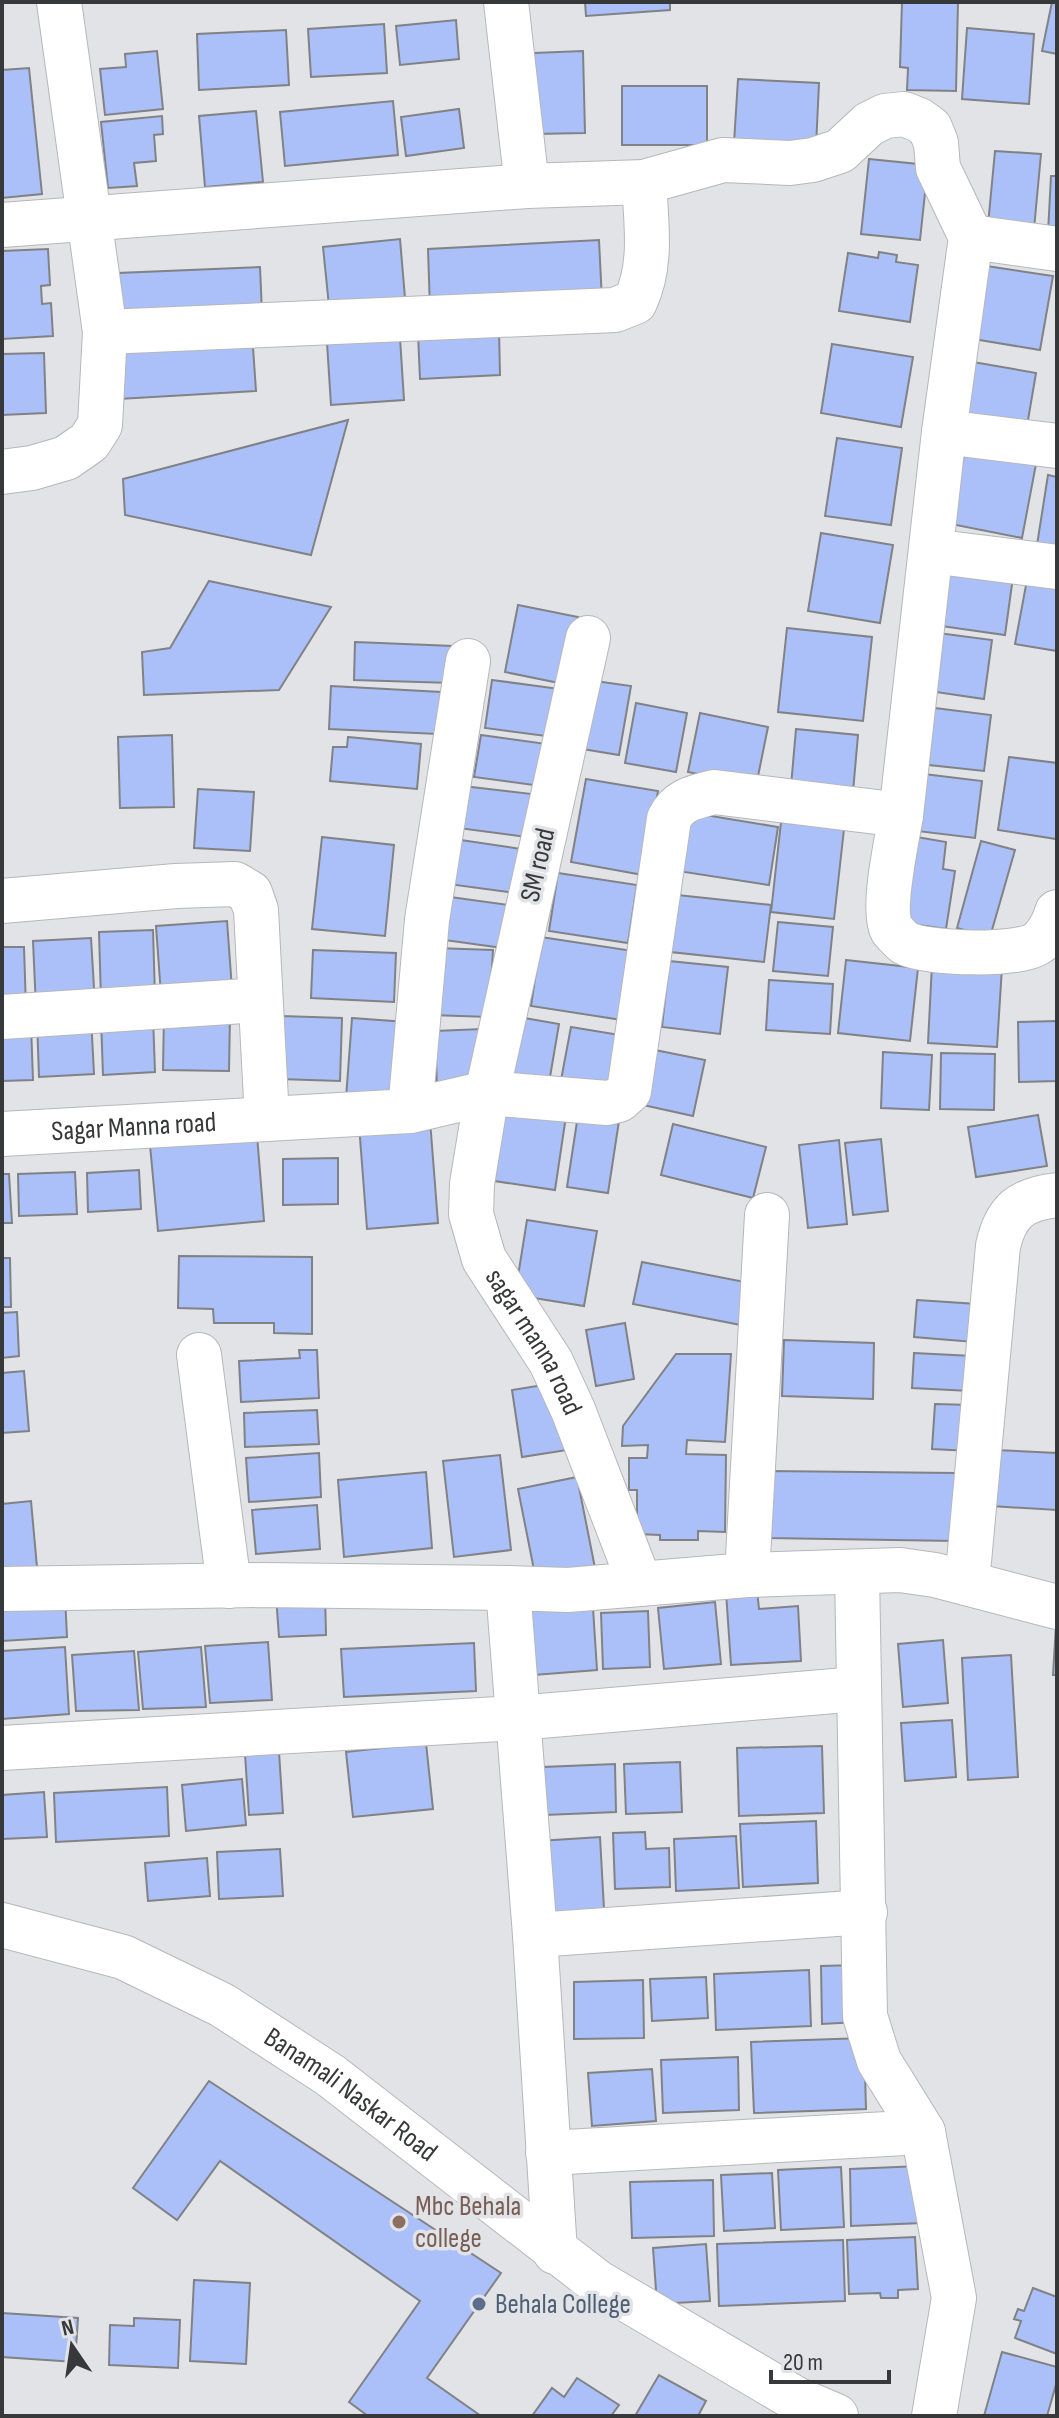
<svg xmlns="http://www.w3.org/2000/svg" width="1059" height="2418" font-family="'Sofia Sans Condensed',sans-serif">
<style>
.building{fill:#abc0f8;stroke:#818286;stroke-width:2}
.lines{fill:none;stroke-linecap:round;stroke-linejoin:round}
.minor-casing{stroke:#b6b7bb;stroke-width:46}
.minor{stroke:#fff;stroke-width:44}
.education-dot{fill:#8d6e63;stroke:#e2e3e7;stroke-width:3}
.service-dot{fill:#5c6f8a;stroke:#e2e3e7;stroke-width:3}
.labels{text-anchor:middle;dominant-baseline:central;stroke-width:7;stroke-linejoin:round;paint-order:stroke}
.street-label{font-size:28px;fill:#373839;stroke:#e2e3e7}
.education-label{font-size:28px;fill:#785e54;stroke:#e2e3e7;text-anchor:start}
.service-label{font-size:28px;fill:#4e5e75;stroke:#e2e3e7;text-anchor:start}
</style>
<rect width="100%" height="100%" fill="#e2e3e7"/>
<g class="building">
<path d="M585,2H670V10L586,16Z"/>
<path d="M902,2H958L956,91L907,90L908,68L900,67Z"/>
<path d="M1052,2H1057V54L1042,51Z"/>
<path d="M456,20L459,59L400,65L396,26Z"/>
<path d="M384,24L387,73L311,77L308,29Z"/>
<path d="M967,28L1034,34L1029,104L962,99Z"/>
<path d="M286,30L289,85L199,90L197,34Z"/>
<path d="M157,51L163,109L105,115L100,69L126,67L125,54Z"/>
<path d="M583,51L585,133L535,134L534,53Z"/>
<path d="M29,68L42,194L2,198V70Z"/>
<path d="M738,79L819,83L816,147L734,143Z"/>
<rect x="622" y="86" width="85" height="59"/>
<path d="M393,101L398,155L285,166L280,112Z"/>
<path d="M459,109L464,148L406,156L401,117Z"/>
<path d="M256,111L263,182L205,187L199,116Z"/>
<path d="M162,116L163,134L154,135L156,161L134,163L137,186L108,188L101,122Z"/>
<path d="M995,151L1041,154L1034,229L988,225Z"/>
<path d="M869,159L928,165L920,240L861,234Z"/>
<path d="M1051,176H1057V234L1048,233Z"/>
<path d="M400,239L405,298L329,306L323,247Z"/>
<path d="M599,240L602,301L430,309L428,249Z"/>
<path d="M48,249L50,285L41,286L42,304L51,303L53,336L2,339V251Z"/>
<path d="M879,252L897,255L896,262L918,265L910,322L839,311L848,253L878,258Z"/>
<path d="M980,265L1053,276L1040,350L967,338Z"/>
<path d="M260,267L262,313L120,320L118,273Z"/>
<path d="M499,330L500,375L420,379L418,334Z"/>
<path d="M252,333L256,391L119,399L115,341Z"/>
<path d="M400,338L404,400L331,405L327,343Z"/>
<path d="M832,344L913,357L901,427L821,413Z"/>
<path d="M44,353L46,413L2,415V354Z"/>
<path d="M973,362L1036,373L1026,432L962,420Z"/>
<path d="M348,420L311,555L125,515L123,479Z"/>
<path d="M837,438L902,448L891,525L825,516Z"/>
<path d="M965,449L1036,464L1022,538L951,524Z"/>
<path d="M1048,475L1057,477V548L1037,545Z"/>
<path d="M821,533L893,545L880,623L808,611Z"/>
<path d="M942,567L1013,577L1005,635L934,625Z"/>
<path d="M1027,580L1057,585V651L1015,644Z"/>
<path d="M209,581L331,607L279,690L144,695L142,652L170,648Z"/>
<path d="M518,605L578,617L564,684L505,672Z"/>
<path d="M787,628L872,637L863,721L778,712Z"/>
<path d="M938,633L992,640L984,699L929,691Z"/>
<path d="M355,642L453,646L452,683L354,680Z"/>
<path d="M492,680L560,689L553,737L485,728Z"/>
<path d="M588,680L631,686L619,755L576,748Z"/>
<path d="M331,686L441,692L438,734L329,729Z"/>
<path d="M636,703L687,713L676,772L625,763Z"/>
<path d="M927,707L991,715L984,771L920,764Z"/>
<path d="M700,713L768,727L756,786L688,772Z"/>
<path d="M796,729L858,735L853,792L791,786Z"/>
<path d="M172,735L174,807L120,808L118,737Z"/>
<path d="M481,735L554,745L548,787L474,777Z"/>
<path d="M348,737L421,744L417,789L330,781L333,747H347Z"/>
<path d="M1009,757L1057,763L1056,839L998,830Z"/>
<path d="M924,774L982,781L975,838L917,831Z"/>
<path d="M586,779L658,791L643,875L571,862Z"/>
<path d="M463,786L540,795L534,838L458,828Z"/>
<path d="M198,789L254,792L250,851L194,848Z"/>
<path d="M687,812L778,827L769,885L678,871Z"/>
<path d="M781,822L844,829L834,919L771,912Z"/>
<path d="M911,836L946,842L943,869L955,871L946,929L898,922Z"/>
<path d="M322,837L394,845L385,936L312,929Z"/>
<path d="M454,839L521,849L515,893L448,884Z"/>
<path d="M981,841L1015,850L990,937L957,928Z"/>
<path d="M558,873L637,885L628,943L549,931Z"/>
<path d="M668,894L771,905L764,962L661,951Z"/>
<path d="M443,896L509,905L503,948L437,939Z"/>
<path d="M227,921L232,989L161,995L156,926Z"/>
<path d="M778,922L833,927L828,976L773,971Z"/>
<path d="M153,930L155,997L101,999L99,932Z"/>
<path d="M541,937L633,951L622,1020L531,1006Z"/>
<path d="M91,938L95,1004L36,1008L33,941Z"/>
<path d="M2,947H24L26,1008L2,1009Z"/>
<path d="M435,948L493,950L489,1017L431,1015Z"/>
<path d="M313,950L396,953L394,1002L311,998Z"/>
<path d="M846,960L918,968L910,1041L838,1033Z"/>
<path d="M669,961L728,967L720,1034L662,1027Z"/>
<path d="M932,964L1002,967L997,1047L928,1043Z"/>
<path d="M769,980L833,984L830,1034L766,1030Z"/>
<path d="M164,1014L230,1016L229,1071L163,1070Z"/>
<path d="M281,1016L342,1018L340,1081L279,1079Z"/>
<path d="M513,1016L559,1024L549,1083L503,1075Z"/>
<path d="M91,1017L94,1074L39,1077L37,1020Z"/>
<path d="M153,1017L155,1072L103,1075L101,1019Z"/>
<path d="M352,1018L406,1022L401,1102L346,1098Z"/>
<path d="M1057,1021V1081L1019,1082L1018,1022Z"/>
<path d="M31,1025L33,1080L2,1081V1026Z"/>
<path d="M571,1027L626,1036L617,1089L561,1080Z"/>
<path d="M482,1029L483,1086L437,1088L435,1031Z"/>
<path d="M655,1050L705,1060L693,1116L643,1105Z"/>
<path d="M883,1052L932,1055L929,1110L881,1108Z"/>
<path d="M941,1053L995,1054L994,1110L940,1109Z"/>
<path d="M499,1106L566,1116L555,1190L487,1180Z"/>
<path d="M578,1115L619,1121L608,1193L567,1187Z"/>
<path d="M1038,1115L1047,1166L976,1177L968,1127Z"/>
<path d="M430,1120L438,1223L367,1229L359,1125Z"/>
<path d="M673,1124L766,1147L753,1198L661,1175Z"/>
<path d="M257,1135L264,1221L158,1231L150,1145Z"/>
<path d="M881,1139L888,1211L853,1215L845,1143Z"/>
<path d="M839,1140L847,1224L808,1228L799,1145Z"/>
<path d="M338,1158V1204L283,1205V1159Z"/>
<path d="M139,1170L141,1209L88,1212L87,1173Z"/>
<path d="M75,1172L77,1214L19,1216L18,1174Z"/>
<path d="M2,1174H9L12,1223H2Z"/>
<path d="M527,1220L597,1231L584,1306L515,1295Z"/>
<path d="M179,1256L312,1257V1334L274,1333V1323H214L213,1309L178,1308Z"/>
<path d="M2,1258H10L11,1307H2Z"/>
<path d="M642,1262L755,1284L746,1326L633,1304Z"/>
<path d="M917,1300L977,1304L974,1342L914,1337Z"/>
<path d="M17,1312L19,1356L2,1358V1313Z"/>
<path d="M625,1323L634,1379L596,1386L586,1330Z"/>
<path d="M784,1340L874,1343L873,1399L782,1396Z"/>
<path d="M299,1350H317L319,1398L241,1402L239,1361L300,1358Z"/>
<path d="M914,1353L972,1356L970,1391L912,1388Z"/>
<path d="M676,1354H731L725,1442L687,1440L686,1454L726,1455L725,1532L698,1531V1540H660V1535L637,1534V1490H629V1458H647L648,1445L622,1446L623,1426Z"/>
<path d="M24,1371L29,1431L2,1433V1373Z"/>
<path d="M556,1383L567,1450L522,1457L512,1390Z"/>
<path d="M935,1404L971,1405L970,1451L932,1449Z"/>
<path d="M317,1410L319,1444L245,1447L244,1413Z"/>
<path d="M995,1450L1057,1453V1510L991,1506Z"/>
<path d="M319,1453L321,1497L249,1502L246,1458Z"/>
<path d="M500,1455L511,1550L454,1557L443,1461Z"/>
<path d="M768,1471L956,1473L955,1541L768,1538Z"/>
<path d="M426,1472L432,1548L344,1557L338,1480Z"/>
<path d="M577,1477L595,1568L536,1580L518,1489Z"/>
<path d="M31,1501L37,1567L2,1570V1504Z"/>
<path d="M317,1505L320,1549L256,1554L252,1510Z"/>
<path d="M757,1590L759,1609L798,1606L801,1661L731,1665L726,1592Z"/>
<path d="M325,1593L326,1635L279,1637L276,1596Z"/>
<path d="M65,1595L67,1637L2,1641V1600Z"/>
<path d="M715,1602L721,1664L664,1669L658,1608Z"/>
<path d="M593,1608L597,1670L534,1675L530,1611Z"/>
<path d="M648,1611L650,1667L603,1669L601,1613Z"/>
<path d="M1056,1625H1057V1675H1053Z"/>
<path d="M943,1640L948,1703L903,1707L898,1644Z"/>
<path d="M268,1642L272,1700L210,1703L205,1646Z"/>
<path d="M474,1643L476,1691L344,1697L341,1649Z"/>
<path d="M65,1647L69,1714L2,1719V1651Z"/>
<path d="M201,1647L206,1707L143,1709L138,1652Z"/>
<path d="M134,1651L139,1710L76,1711L72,1655Z"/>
<path d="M1011,1655L1018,1777L968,1780L962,1658Z"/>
<path d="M952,1720L956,1777L905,1781L901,1723Z"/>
<path d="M426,1743L433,1809L353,1817L346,1752Z"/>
<path d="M822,1746L824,1813L739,1816L737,1748Z"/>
<path d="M279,1752L283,1813L249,1815L245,1754Z"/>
<path d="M680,1762L682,1812L626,1814L624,1764Z"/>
<path d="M615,1764L616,1812L545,1815L543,1767Z"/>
<path d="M242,1779L246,1825L186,1831L182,1785Z"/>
<path d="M167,1787L169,1836L56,1842L54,1793Z"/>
<path d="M44,1792L47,1837L2,1839V1795Z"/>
<path d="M816,1821L818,1883L743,1887L740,1824Z"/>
<path d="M645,1832L646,1849L669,1848L670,1887L615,1889L613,1833Z"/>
<path d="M736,1836L739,1888L676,1891L674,1839Z"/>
<path d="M600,1837L604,1909L544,1913L539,1841Z"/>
<path d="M280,1849L283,1896L219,1899L217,1852Z"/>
<path d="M207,1858L210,1896L148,1901L145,1863Z"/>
<path d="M856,1965L858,2022L822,2024L821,1966Z"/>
<path d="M809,1970L811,2026L716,2030L714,1974Z"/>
<path d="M706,1977L708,2018L652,2021L650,1979Z"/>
<path d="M643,1980L644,2038L574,2039V1982Z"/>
<path d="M864,2038L866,2109L754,2113L751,2042Z"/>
<path d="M738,2057L739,2110L663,2113L661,2060Z"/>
<path d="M652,2069L656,2121L592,2126L588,2073Z"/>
<path d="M209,2081L501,2273L427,2378L481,2416H368L349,2402L420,2301L220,2161L177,2220L133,2188Z"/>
<path d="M920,2166L922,2223L851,2226L850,2169Z"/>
<path d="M841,2167L844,2227L781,2230L778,2170Z"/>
<path d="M772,2173L775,2228L724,2231L721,2175Z"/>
<path d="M713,2180L714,2236L632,2238L630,2182Z"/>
<path d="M915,2237L918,2289L898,2290V2298H881L880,2293L849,2294L847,2240Z"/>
<path d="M843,2240L845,2301L719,2306L717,2244Z"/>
<path d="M706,2244L710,2301L657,2304L653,2248Z"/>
<path d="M194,2280L250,2283L246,2364L190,2361Z"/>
<path d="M1033,2288L1057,2297V2354L1015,2338L1021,2321L1014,2319L1018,2309L1024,2311Z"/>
<path d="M2,2313L78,2318L75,2362L2,2357Z"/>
<path d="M134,2318L180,2320L178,2368L109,2365L110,2325L134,2326Z"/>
<path d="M1002,2352L1057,2367V2381L1047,2416H984Z"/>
<path d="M659,2375L706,2401L698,2416H635Z"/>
<path d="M577,2378L619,2405L611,2416H532L552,2388L564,2397Z"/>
</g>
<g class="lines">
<g class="minor-casing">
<g id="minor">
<path d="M506,2L527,186"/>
<path d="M2,225L527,186L644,182L723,160L790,163L813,160L840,151L869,124L885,116L904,114L919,120L930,128L936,143L938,168L971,237L944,432L1057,446"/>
<path d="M971,237L1057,249"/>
<path d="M105,332L615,310L635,302C653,264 646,222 644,182"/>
<path d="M2,472L32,468L66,458L89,442L100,425L105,332L59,2"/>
<path d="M931,551L1057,567"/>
<path id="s1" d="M588,638L487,1093L472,1184L471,1214L484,1259L551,1362L573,1410L640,1584"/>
<path d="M901,815C897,840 881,910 892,930C895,933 902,941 905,943C926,954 1018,957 1038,943C1047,936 1054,923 1057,912"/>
<path d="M2,901L176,886L235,884L250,893L256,910L267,1119"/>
<path d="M2,1017L260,1000"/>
<path d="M410,1111L427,920L468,661"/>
<path id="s2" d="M2,1134L410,1111L487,1093L607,1103L619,1100L629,1091L669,819C678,800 694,797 714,792L901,815L944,432"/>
<path d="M199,1355L229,1586"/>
<path d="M857,1573L865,2016L879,2061L923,2132L954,2298L934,2416"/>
<path d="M747,1575L767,1215"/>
<path d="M967,1583L998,1246C1006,1211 1021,1199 1057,1195"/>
<path d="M2,1589L263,1585L508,1588"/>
<path d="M2,1748L517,1718L858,1689"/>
<path id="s3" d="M2,1925L123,1957L222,2005L330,2075L597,2282L796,2399L836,2416"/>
<path d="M535,1935L865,1912"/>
<path d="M548,2153L923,2132"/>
<path d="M555,2252L535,1935L508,1588L568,1590L747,1575L900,1570L935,1575L1057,1607"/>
</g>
</g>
<use href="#minor" class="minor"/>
</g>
<circle class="education-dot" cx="399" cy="2222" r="8"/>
<circle class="service-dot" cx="479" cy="2304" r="8"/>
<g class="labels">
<g class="street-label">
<text transform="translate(538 865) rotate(-77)">SM road</text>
<text stroke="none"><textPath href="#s2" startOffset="132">Sagar Manna road</textPath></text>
<text stroke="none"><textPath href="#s1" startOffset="732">sagar manna road</textPath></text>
<text stroke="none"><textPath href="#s3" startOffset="392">Banamali Naskar Road</textPath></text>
</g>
<g class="education-label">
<text x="415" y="2206">Mbc Behala<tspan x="415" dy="32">college</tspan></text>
</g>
<g class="service-label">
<text x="495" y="2304">Behala College</text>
</g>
</g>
<rect width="1059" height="2418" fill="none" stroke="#373839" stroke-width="8"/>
<g transform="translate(72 2346) rotate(347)" stroke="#e2e3e7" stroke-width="6" paint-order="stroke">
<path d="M0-6L14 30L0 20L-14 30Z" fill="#373839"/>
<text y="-12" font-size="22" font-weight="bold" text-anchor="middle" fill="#373839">N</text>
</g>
<path d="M771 2370v12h118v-12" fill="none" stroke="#373839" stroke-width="4"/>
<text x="783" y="2370" font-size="24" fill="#373839" stroke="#e2e3e7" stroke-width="6" paint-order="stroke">20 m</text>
</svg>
